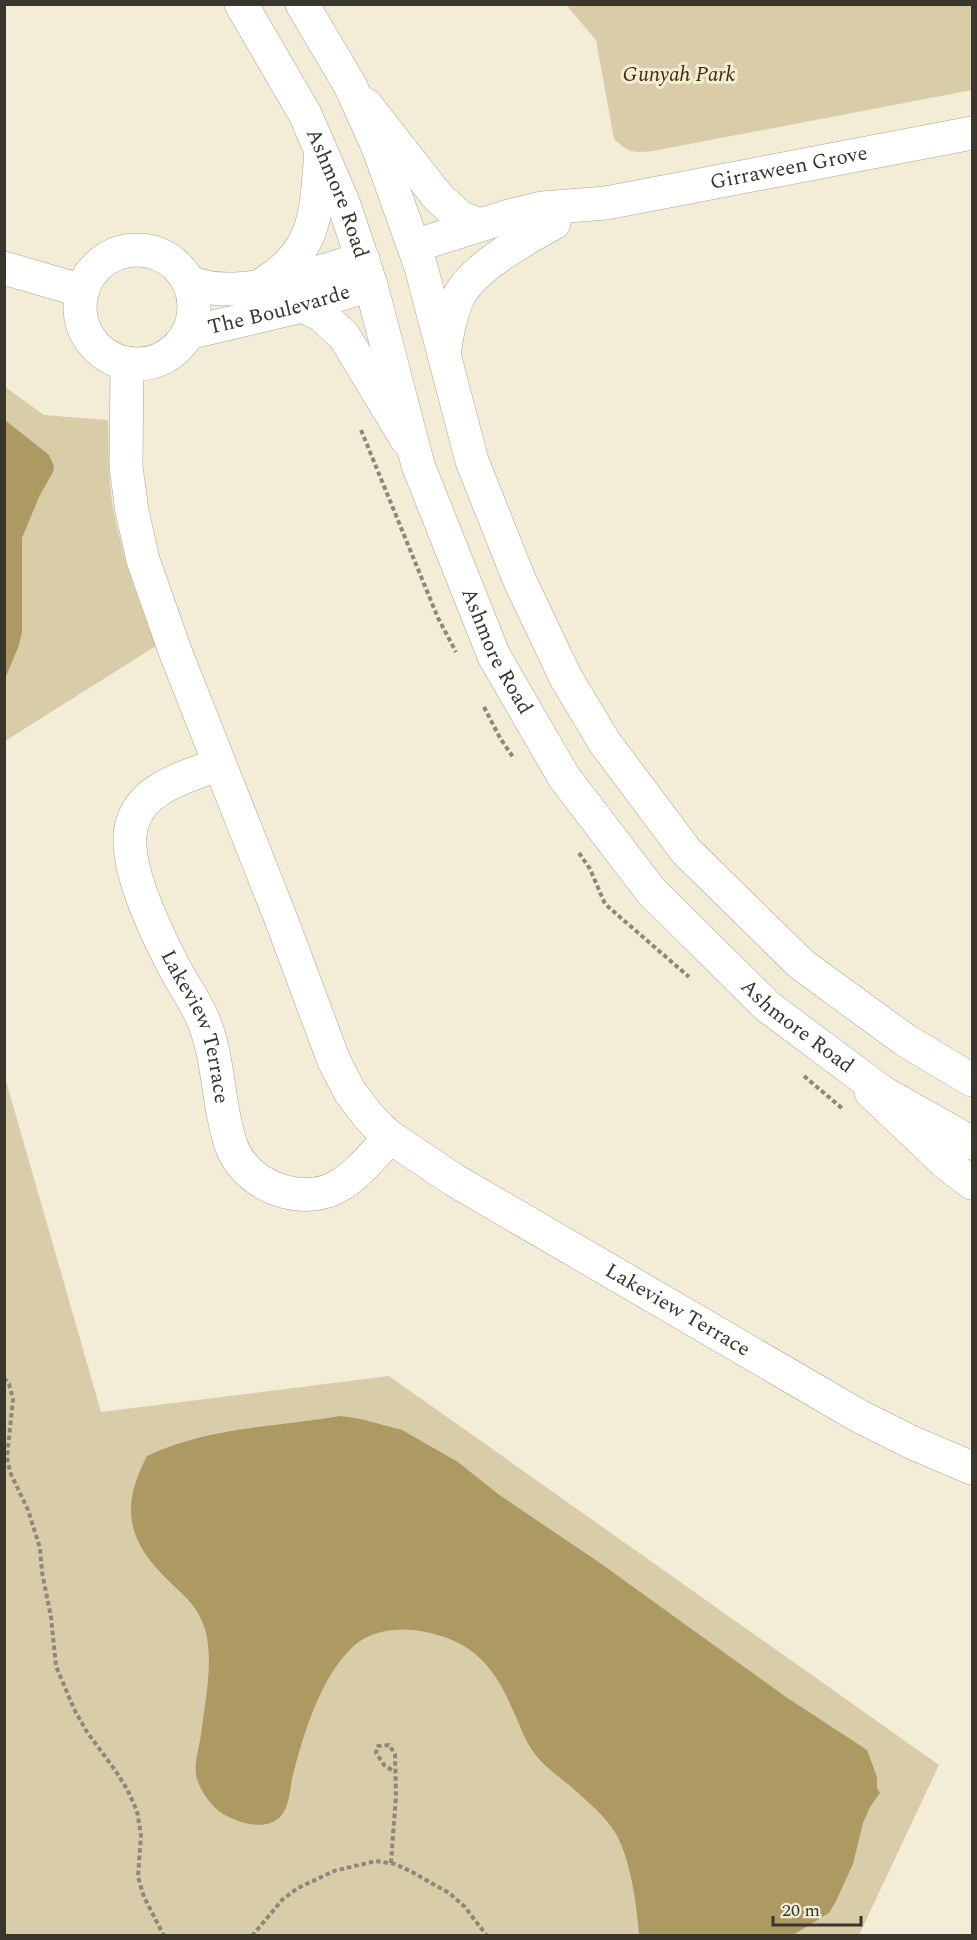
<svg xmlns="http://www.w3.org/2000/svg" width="977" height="1940" font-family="Spectral,serif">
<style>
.green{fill:#d9cca8}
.water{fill:#ad9a63}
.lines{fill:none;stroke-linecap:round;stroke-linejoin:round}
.minor-casing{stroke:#aba491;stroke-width:34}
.major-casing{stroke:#aba491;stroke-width:34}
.path{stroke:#8d887a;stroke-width:4;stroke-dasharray:4.5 3;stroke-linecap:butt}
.minor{stroke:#fff;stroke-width:33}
.major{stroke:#fff;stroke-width:33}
.labels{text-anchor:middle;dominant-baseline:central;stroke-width:6;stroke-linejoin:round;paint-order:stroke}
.park-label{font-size:21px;font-style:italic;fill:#3f3101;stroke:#f3ecd7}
.street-label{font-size:21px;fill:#39362e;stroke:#f3ecd7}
</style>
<rect width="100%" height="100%" fill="#f3ecd7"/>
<g class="green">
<path d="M570,5H972V90L653,151C633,153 629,153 614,139L596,40L568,7Z"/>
<path d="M5,387L44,415L108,420C109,450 108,483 114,513C123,559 139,602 156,646L5,741Z"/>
<path d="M4,1074L101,1412L389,1376L939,1765L859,1935H5Z"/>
</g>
<g class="water">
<path d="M5,420L49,455L54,466L53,472L39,497L22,538V632L19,645L5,679Z"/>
<path d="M341,1416L361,1419L402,1430L458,1462L498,1494L600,1563L786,1697L867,1750L877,1777V1788L880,1793L870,1807L863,1823L853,1864L836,1901L829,1913L793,1935H639C637,1906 630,1852 612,1828C606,1818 586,1800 577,1792C562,1778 543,1767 532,1750C524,1739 521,1727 515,1715C494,1664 471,1638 414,1630C395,1628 372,1631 356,1644C321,1674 303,1735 292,1779C290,1790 289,1807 281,1816C267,1832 239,1823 223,1814C212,1807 201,1792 197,1779C193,1765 199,1748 201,1735C205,1701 214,1662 205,1629C198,1606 185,1597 169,1581C127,1541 120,1508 147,1456C208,1427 276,1427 341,1416Z"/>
</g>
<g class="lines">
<g class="minor-casing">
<g id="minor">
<path d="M366,105L438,197L460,217L480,225"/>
<path id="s1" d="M414,246L509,216L542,208L606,203L972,133"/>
<circle cx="137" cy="307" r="57"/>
<path d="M4,268L83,291"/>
<path d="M188,281C233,304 316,272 363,259"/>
<path d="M266,282C319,249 316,207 321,151"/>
<path d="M303,306L321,315L344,336L407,440"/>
<path id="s2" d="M188,333L294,308L371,285"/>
<path d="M444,354C447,335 450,314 459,296C474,267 526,238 554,223"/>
<path id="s3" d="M127,363L126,467L132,511L143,560L175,651L281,919L334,1061L350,1092L369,1117L380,1128L390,1137L454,1180L859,1416L913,1443L972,1468"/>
<path id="s4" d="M219,764C187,777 143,786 132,824C121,861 156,932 173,965C182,983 194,999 202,1017C220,1058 217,1104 231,1145C245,1185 299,1207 337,1187C358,1175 374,1154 390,1137"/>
<path d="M871,1092L947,1164L972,1183"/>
</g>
</g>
<g class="major-casing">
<g id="major">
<path id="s5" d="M241,4L305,114L343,202L371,285L418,465L494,656L564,777L651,891L767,1006L882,1092L972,1143"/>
<path d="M302,4L350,85L378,147L421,267L472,461L519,579L566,678L605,743L686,851L801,964L905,1040L972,1080"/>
</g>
</g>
<g class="path">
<path d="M361,430L438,618L456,652"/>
<path d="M484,707L500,738L513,757"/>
<path d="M579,853L590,869L605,904L689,977"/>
<path d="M804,1076L844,1110"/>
<path d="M4,1378L9,1384L13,1399L7,1457L10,1472L28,1510L40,1548L42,1572L51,1617L56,1666L74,1709L87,1732L115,1770L127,1789L137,1811L141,1835L138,1877L144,1897L164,1936"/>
<path d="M391,1863L396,1795L395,1754L389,1745L378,1746L376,1753L384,1765L395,1772"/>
<path d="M252,1936L283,1899L298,1888L334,1871L376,1861L395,1864L412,1872L449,1893L465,1907L487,1936"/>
</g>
<use href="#minor" class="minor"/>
<use href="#major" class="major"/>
</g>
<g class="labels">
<g class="park-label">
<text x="679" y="75">Gunyah Park</text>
</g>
<g class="street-label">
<text stroke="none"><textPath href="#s1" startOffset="384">Girraween Grove</textPath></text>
<text stroke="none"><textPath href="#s5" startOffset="213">Ashmore Road</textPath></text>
<text stroke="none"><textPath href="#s2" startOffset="94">The Boulevarde</textPath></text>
<text stroke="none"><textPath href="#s5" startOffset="699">Ashmore Road</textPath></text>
<text stroke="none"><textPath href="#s5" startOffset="1185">Ashmore Road</textPath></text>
<text stroke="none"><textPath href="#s4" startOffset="326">Lakeview Terrace</textPath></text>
<text stroke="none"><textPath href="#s3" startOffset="1166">Lakeview Terrace</textPath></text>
</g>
</g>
<rect width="977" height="1940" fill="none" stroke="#39362e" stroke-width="12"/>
<path d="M773 1916v9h88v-9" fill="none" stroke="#39362e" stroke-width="3"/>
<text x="782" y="1916" font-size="18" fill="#39362e" stroke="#f3ecd7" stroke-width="4.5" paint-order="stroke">20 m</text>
</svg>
